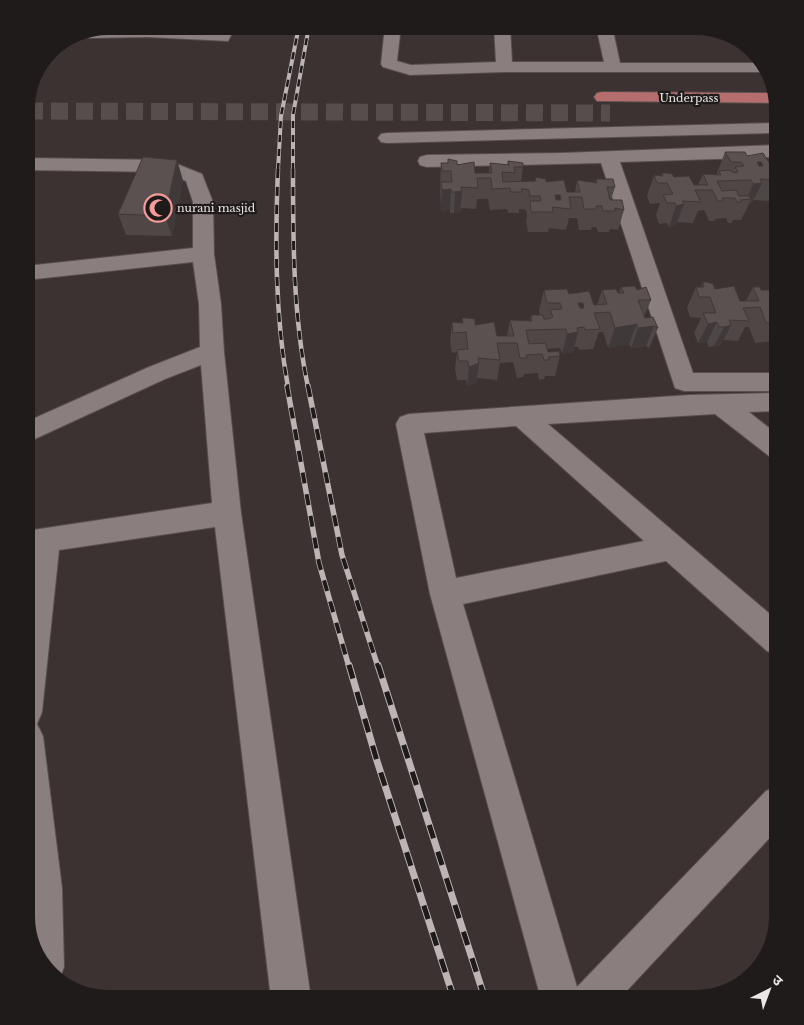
<svg xmlns="http://www.w3.org/2000/svg" width="804" height="1025" font-family="'Libre Baskerville','Noto Sans Devanagari',serif">
<style>
.lines{fill:none;stroke-linecap:round;stroke-linejoin:round}
.major-tunnel{stroke:#564d4c;stroke-width:17;stroke-dasharray:17 8;stroke-linecap:butt}
.minor-casing{stroke:#574f4e;stroke-width:2}
.major-casing{stroke:#574f4e;stroke-width:2}
.minor{fill:#8a7e7e;fill-rule:evenodd}
.major{fill:#b66d6e;fill-rule:evenodd}
.rail-far3-casing{stroke:#bdb5b5;stroke-width:4}
.rail-far2-casing{stroke:#bdb5b5;stroke-width:4.5}
.rail-far1-casing{stroke:#bdb5b5;stroke-width:5.5}
.rail-casing{stroke:#bdb5b5;stroke-width:7}
.rail-far3{stroke:#1f1b1b;stroke-width:2.5;stroke-dasharray:7;stroke-linecap:butt}
.rail-far2{stroke:#1f1b1b;stroke-width:3;stroke-dasharray:9;stroke-linecap:butt}
.rail-far1{stroke:#1f1b1b;stroke-width:4;stroke-dasharray:11;stroke-linecap:butt}
.rail{stroke:#1f1b1b;stroke-width:5;stroke-dasharray:14;stroke-linecap:butt}
.wall{fill:#4f4646;fill-rule:evenodd}
.shaded-wall{fill:#403939}
.building{fill:#5c5151;stroke:#403939;fill-rule:evenodd}
.labels{text-anchor:middle;dominant-baseline:central;stroke-width:4.5;stroke-linejoin:round;paint-order:stroke}
.far-street-label{font-size:11px;fill:#ede6e6;stroke:#1f1b1b}
.far-poi-label{font-size:11px;fill:#ede6e6;stroke:#1f1b1b;text-anchor:start}
</style>
<rect width="100%" height="100%" fill="#3b3231"/>
<g class="lines">
<path class="major-tunnel" d="M26,111L610,113"/>
<g class="minor-casing">
<g id="minor">
<path d="M220,26H236L228,41L147,37L90,38L84,36C125,20 173,29 217,33Z"/>
<path d="M385,26H401L397,61L411,65L496,62L494,26H510L512,62H604L596,26H612L620,63H764L767,72H504L410,75L383,67L381,64Z"/>
<path d="M778,120V132L774,133L387,143L381,142L378,138L381,134L387,133L770,123Z"/>
<path d="M778,145V157L620,162L693,373H778V391H684L675,388L601,163L427,167L420,165L418,161L420,157L427,155L561,153Z"/>
<path d="M26,158L167,160L202,174L213,202L214,254L221,304L224,352L241,513L311,999H271L215,527L59,550L42,712L37,724L43,736L62,888L64,967L59,980L40,962L26,917V583L30,555H26V531L212,503L201,365L165,379L26,443V422L149,367L200,347L199,304L193,262L26,280V266L193,248V202L186,181L164,172L26,170Z"/>
<path d="M778,393V411L749,412L778,435V459L769,456L715,414L548,424L778,621V655L767,651L666,561L463,604L577,987L766,791L778,786V829L619,999H541L430,594L396,424L400,417L409,414L689,395ZM516,426L644,541L456,578L424,433Z"/>
</g>
</g>
<g class="major-casing">
<path id="major" d="M603,92L773,93L776,103L597,101L594,97L597,93Z"/>
</g>
<use href="#minor" class="minor"/>
<use href="#major" class="major"/>
<g class="rail-far3-casing">
<g id="rail-far3">
<path d="M278,170L281,116L299,26"/>
<path d="M293,170V115L309,26"/>
</g>
</g>
<g class="rail-far2-casing">
<g id="rail-far2">
<path d="M278,169C275,241 275,316 288,387"/>
<path d="M293,169C293,241 293,316 308,387"/>
</g>
</g>
<g class="rail-far1-casing">
<g id="rail-far1">
<path d="M287,386L319,563L349,667"/>
<path d="M308,386L342,555L378,667"/>
</g>
</g>
<g class="rail-casing">
<g id="rail">
<path d="M349,665L377,761L454,999"/>
<path d="M378,665L485,999"/>
</g>
</g>
<use href="#rail-far3" class="rail-far3"/>
<use href="#rail-far2" class="rail-far2"/>
<use href="#rail-far1" class="rail-far1"/>
<use href="#rail" class="rail"/>
</g>
<g class="wall">
<path d="M725,152L747,156L770,163L775,153H778V194L775,190L769,201L754,200L752,203L749,204L741,220H733L732,223H728L726,218L715,219L714,221H709L704,210L698,211L693,223L677,222L676,225L669,227L667,223L659,224L656,215L660,203L650,204L647,196L654,175L661,176L662,173L694,185H698L703,174L717,175V173ZM757,162H761L763,166H759Z"/>
<path d="M448,159L475,173H489L490,163L507,165L508,161L523,167L521,182L535,181V177L567,192H575L577,180L595,182L596,179L615,187L611,200L624,210L618,230L610,229L609,232H598L596,227H592L591,230H579L577,218H569L566,230L549,228L548,232H528L526,221L527,216L526,210L519,209V213H508L507,209L490,210L488,199H477L476,209L461,208L460,212L454,213H450V209L441,211L440,184L441,163H448ZM555,195H560L561,200H556Z"/>
<path d="M177,160L183,181L172,236L126,235L118,214Z"/>
<path d="M703,282L740,301H746L753,287L761,290H770L773,285H778V346H777L775,341L755,343L749,327H745L738,341L723,340L721,345L714,346L709,347L707,342L698,343L694,333L701,318L690,317L687,307L696,287H701Z"/>
<path d="M621,287L637,290L651,300L644,317L658,328L649,348L646,346L631,348L629,344L608,348L603,332H599L593,349L579,350L578,347H574L573,352L562,354L560,348L547,349L548,352L560,356L555,376H545L544,379L539,380L538,373L524,374L523,377L517,378L513,362L500,363L497,380L477,378L476,383L467,386L466,380H457L455,369L457,352L452,353L450,342L452,322L462,323V318L497,336H507L510,320L530,321L531,315H540L539,310L544,290L569,294L594,305H597L602,290L619,293ZM578,303H583L584,308H580Z"/>
</g>
<g class="shaded-wall">
<path d="M177,160L183,181L172,236L165,216Z"/>
<path d="M762,183L752,203L749,204L751,199L746,200L753,184Z"/>
<path d="M451,189L450,209L441,211L442,190Z"/>
<path d="M462,191L460,212L454,213L455,192Z"/>
<path d="M684,204L676,225L669,227L676,206Z"/>
<path d="M717,322L707,342L698,343L708,324Z"/>
<path d="M637,324L629,344L608,348L615,328Z"/>
<path d="M731,325L721,345L714,346L724,327Z"/>
<path d="M654,326L646,346L631,348L638,328Z"/>
<path d="M578,332L573,352L562,354L567,334Z"/>
<path d="M479,363L476,383L467,386L469,367Z"/>
</g>
<g class="building">
<path d="M725,152H745L747,156L763,153L770,164L778,163V169H772L778,178V180L760,179L762,183L753,184L751,180L717,181L722,191L736,190L739,196H749L751,199L740,200L742,202H737L735,198H722L723,201H718L712,190H695L701,202L682,201L684,204L676,206L675,203H667L663,195L673,194L667,183H657L654,175L663,176L662,173H665L672,174L674,177L689,176L694,185H708L703,174L721,175L719,171L729,170L734,173L738,172L735,167L744,166L741,162H731ZM757,162H761L763,166H759Z"/>
<path d="M143,157L177,160L165,216L118,214Z"/>
<path d="M448,159L457,161V165L474,162L475,173H492L490,163L509,165L508,161L523,163V167H514L515,173L502,172L503,182L536,181L535,177L546,179V182L564,180L567,192H580L577,180L597,183L596,179H613L615,187H607L610,200H622L624,210L615,208V211H603L602,206H596V209H584L582,197H569L571,209L552,207L553,212H531L530,201H541L540,196H530L529,190L525,189H521L522,192H511L510,188L492,189L491,178H477L478,188L461,187L462,191L455,192H451V189L442,190L441,182H452L451,171H442L441,163H448ZM555,195H560L561,200H556Z"/>
<path d="M703,282H707L713,284L715,289L734,286L740,301H759L753,287H760L761,290H775L773,285H778V300H770L775,312H778V322L766,323L760,307L743,308L749,321L729,320L731,325L724,327H719L717,322L708,324L703,313H716L710,297H699L696,287H704Z"/>
<path d="M635,286L637,290L646,287L651,300H638L645,318L653,317L658,328L654,326L638,328L637,324L615,328L610,312L594,313L600,329L585,330L584,327L577,328L578,332L567,334L566,329L526,330L529,344L545,343L548,352L559,351L560,356L548,357L549,360H544L542,354L526,355L527,358H520L517,343H497L500,360L478,358L479,363L469,367L468,361H459L457,350L468,349L466,332L453,333L452,322L463,323L462,318H467L475,319V325L494,322L497,336H514L510,320L532,321L531,315H543L544,319H548L553,317L550,310L562,309L560,303H547L544,290L567,289L569,294L589,291L594,305L607,304L602,290L616,289L618,293H624L621,287ZM578,303H583L584,308H580Z"/>
</g>
<defs>
<g id="mosque-ring" transform="scale(1.4375)"><circle r="9.5" fill="#1f1b1b" stroke="#f59b99" stroke-width="1.5"/><path d="M3.5-4.9A6 6 0 1 0 3.5 4.9A5 5 0 1 1 3.5-4.9Z" fill="#f59b99"/></g>
</defs>
<g fill-rule="evenodd">
<use href="#mosque-ring" x="158" y="208"/>
</g>
<g class="labels">
<g class="far-street-label">
<text x="689" y="98">Underpass</text>
</g>
<g class="far-poi-label">
<text x="177" y="208">nurani masjid</text>
</g>
</g>
<path d="M0 0H804V1025H0ZM108 35H696A73 73 0 0 1 769 108V917A73 73 0 0 1 696 990H108A73 73 0 0 1 35 917V108A73 73 0 0 1 108 35Z" fill="#1f1b1b" fill-rule="evenodd"/>
<g transform="translate(769 990) rotate(42)" stroke="#1f1b1b" stroke-width="4" paint-order="stroke">
<path d="M0-4L9 19L0 12L-9 19Z" fill="#ede6e6"/>
<text y="-8" font-size="14" font-weight="bold" text-anchor="middle" fill="#ede6e6">उ</text>
</g>
</svg>
